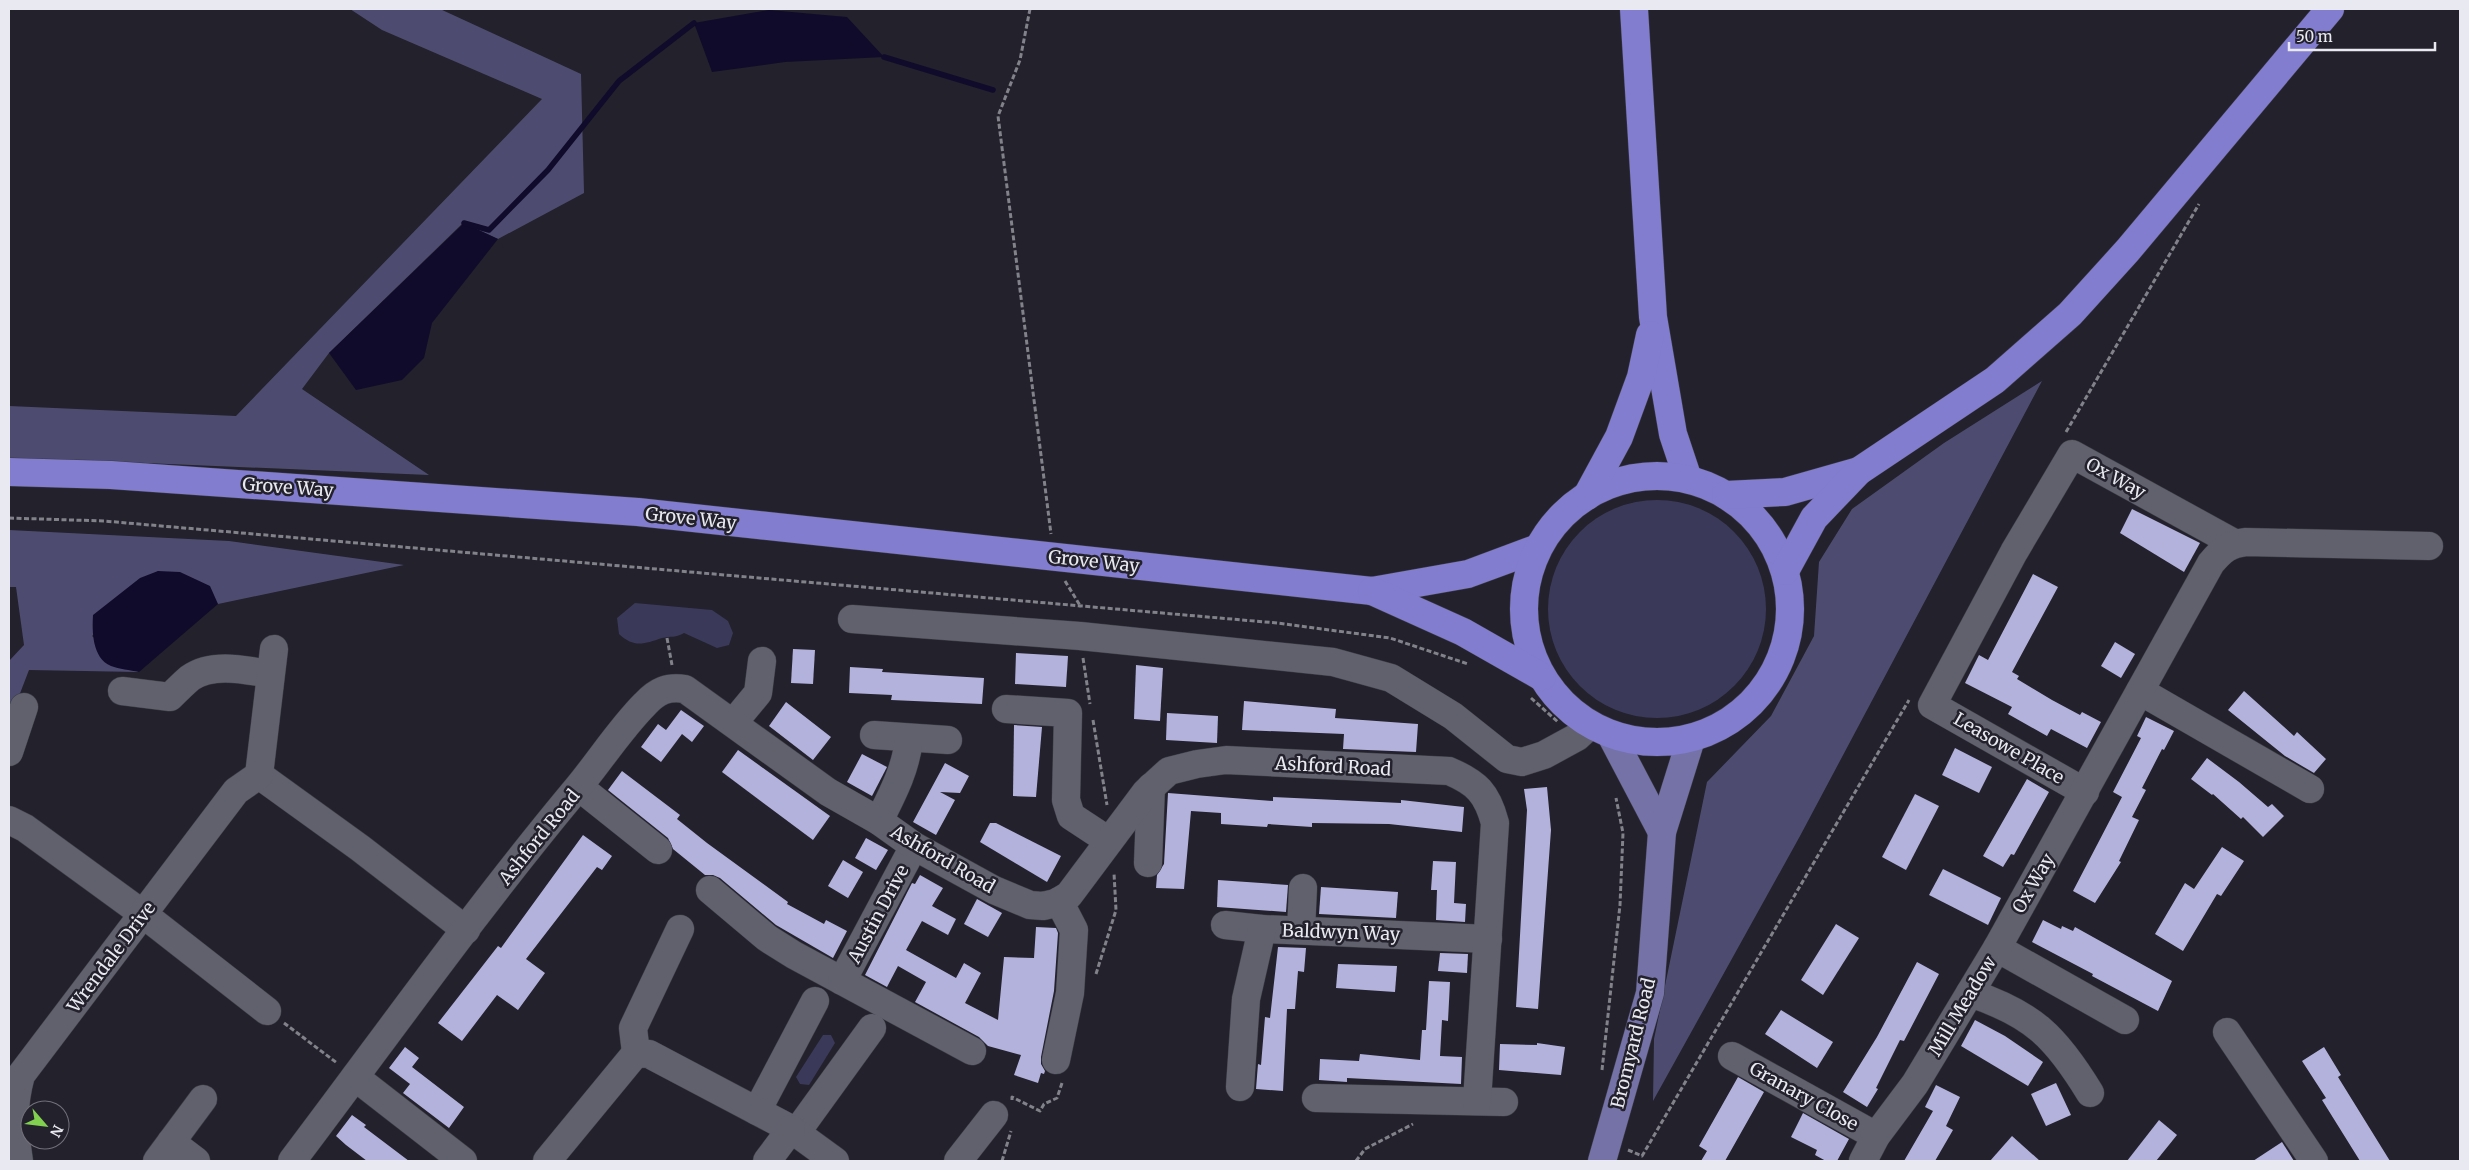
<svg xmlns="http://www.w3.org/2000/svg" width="2469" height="1170" font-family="Merriweather,serif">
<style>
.green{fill:#3a3959}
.forest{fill:#4d4c70}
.water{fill:#100b2a}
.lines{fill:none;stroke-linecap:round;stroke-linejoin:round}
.stream{stroke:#100b2a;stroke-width:5.5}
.building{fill:#b3b2dc}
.minor-casing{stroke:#3c3c45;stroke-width:29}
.major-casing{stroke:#3c3c45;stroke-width:29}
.highway-casing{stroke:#3c3c45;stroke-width:29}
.path{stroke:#82828b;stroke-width:3;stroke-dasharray:5 2.5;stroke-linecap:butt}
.minor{stroke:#61616e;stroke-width:28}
.major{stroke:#7572a8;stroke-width:28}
.highway{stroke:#827dce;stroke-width:28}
.labels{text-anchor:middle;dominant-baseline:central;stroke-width:5;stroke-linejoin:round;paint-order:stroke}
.street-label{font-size:18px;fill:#e9e9f1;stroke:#22212c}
</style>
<rect width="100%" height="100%" fill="#22212c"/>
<g class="green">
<circle cx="1657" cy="609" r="109"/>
<path d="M635,603L712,610L728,621L733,633L729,645L717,648L684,633C676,638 671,636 662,638C644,644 634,648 619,634L617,618Z"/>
<path d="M823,1035H831L835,1043L809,1085L800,1084L796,1077Z"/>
</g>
<g class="forest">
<path d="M350,9H440L581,74L584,193L498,239L463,223L329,353L302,389L429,475L145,463L9,461V406L236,416L542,99L382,30Z"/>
<path d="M2042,381L1800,836L1653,1101L1654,1039L1707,782L1771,716L1814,636L1819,562L1852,509L1944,443Z"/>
<path d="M9,530L229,541L404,565L218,604L158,571L92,636L139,672L29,670L9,722V661L24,645L16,587H9Z"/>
</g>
<g class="water">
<path d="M769,10L847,17L884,57L785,62L712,72L694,23Z"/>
<path d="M464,223L498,239L432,323L424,358L402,380L356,390L329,353Z"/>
<path d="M158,571L180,572L210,586L218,604L139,672C130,670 119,669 111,666C92,658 92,631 93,615L140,578Z"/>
</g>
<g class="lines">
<g class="stream">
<path d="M884,57L993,90"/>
<path d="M464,223L489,230L548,170L619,81L694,23"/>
</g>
</g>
<g class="building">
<path d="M2132,509L2200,543L2184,572L2120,533Z"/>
<path d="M2033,574L2058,587L2012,672L2019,676L2017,679L2052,700L2080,715L2082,712L2101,722L2087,748L2051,729L2047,736L2008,714L2012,707L1965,683L1979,655L1988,660Z"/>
<path d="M2115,642L2135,654L2121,678L2101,666Z"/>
<path d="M793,649L815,650L813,684L791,683Z"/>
<path d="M1016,653L1068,656L1066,687L1015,684Z"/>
<path d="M1136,665L1163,668L1160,721L1134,719Z"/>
<path d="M850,667L883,669L882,672L984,678L982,704L891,700L892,695L849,693Z"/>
<path d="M2244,691L2294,736L2297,732L2326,759L2314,773L2285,756L2228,710Z"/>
<path d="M1244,701L1336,709L1335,718L1418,724L1416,752L1343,749L1344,734L1242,730Z"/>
<path d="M786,702L831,737L813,760L769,726Z"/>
<path d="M681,710L704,726L692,742L682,734L661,762L641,747L658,724L666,730Z"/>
<path d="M1167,713L1218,716L1217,743L1166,740Z"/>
<path d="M2146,717L2174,731L2164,750L2162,749L2142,788L2146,790L2132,817L2139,820L2119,861L2121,862L2095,903L2073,891L2122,797L2113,792L2141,738L2137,736Z"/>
<path d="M1014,725L1042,727L1036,797L1013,796Z"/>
<path d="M1955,748L1992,767L1979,793L1942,775Z"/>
<path d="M738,750L830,816L813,840L722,772Z"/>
<path d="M862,754L887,767L872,796L847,782Z"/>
<path d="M2207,758L2239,782L2268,807L2272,804L2284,816L2263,837L2243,817L2241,819L2213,794L2212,795L2191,779Z"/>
<path d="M945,763L969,776L960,793L940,792L955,800L936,835L913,822Z"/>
<path d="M622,771L680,815L677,819L707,843L788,902L787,904L824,924L826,920L847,931L833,958L776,925L720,878L713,875H705L673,849L668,838L608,790Z"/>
<path d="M2027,779L2049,792L2014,855L2011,854L2003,867L1983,856Z"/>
<path d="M1547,787L1551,830L1538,1009L1516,1007L1527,810L1524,789Z"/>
<path d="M1168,793L1273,801V797L1401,803V800L1464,807L1462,832L1389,824L1312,823V827L1268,824L1267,827L1221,824V813L1191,811L1184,889L1156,888L1157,875L1164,864Z"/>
<path d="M1915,794L1939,806L1906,870L1882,857Z"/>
<path d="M990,823H996L1061,856L1047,882L980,842Z"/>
<path d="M583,835L612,856L602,870L597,867L526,959L545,973L518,1010L497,995L462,1041L438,1023L498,946L501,948Z"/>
<path d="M866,838L888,850L876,870L855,858Z"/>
<path d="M2222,847L2244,861L2221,896L2217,894L2183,951L2155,934L2185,883L2194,889Z"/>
<path d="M843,860L863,872L848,898L828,886Z"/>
<path d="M1433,861L1456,862L1454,903L1466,904L1465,922L1436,920L1437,890H1431Z"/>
<path d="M1943,869L2001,898L1988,925L1929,895Z"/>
<path d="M920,875L943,888L932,906L956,919L948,935L922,921L906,950L956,978L964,963L981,973L965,1003L998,1020L1004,957L1034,958L1036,927L1056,928L1058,933L1054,991L1041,1057V1064L1045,1071L1044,1074L1041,1073L1038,1083L1014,1075L1021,1055L988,1046L979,1037L915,1002L926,982L898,966L887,987L865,975L912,883L915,884Z"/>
<path d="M1218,880L1288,885L1286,912L1217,907Z"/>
<path d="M1321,887L1398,892L1396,918L1319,914Z"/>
<path d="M977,899L1002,913L988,937L964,924Z"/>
<path d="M2043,920L2061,929L2062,926L2073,931L2075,927L2172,981L2158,1011L2092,976L2093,974L2032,942Z"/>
<path d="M1836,924L1859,938L1823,995L1801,980Z"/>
<path d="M1278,947L1306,948L1304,972L1298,971L1295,1009H1287L1283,1091L1256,1089L1258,1064L1261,1065L1265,1017L1270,1018Z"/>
<path d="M1440,953L1468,954L1467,973L1438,971Z"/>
<path d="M1917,962L1939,974L1904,1041L1900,1040L1876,1088L1878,1089L1867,1107L1843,1092L1877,1037Z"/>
<path d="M1338,964L1397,966L1395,992L1336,988Z"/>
<path d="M1429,981L1450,982L1448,1021L1442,1020L1440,1056L1462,1057L1461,1084L1347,1078V1082L1319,1080L1320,1059L1359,1061L1360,1054L1420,1060L1422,1030H1426Z"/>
<path d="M1781,1010L1833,1042L1817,1068L1765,1034Z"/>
<path d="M1975,1020L2005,1036L2043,1062L2028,1086L1961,1046Z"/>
<path d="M1537,1043L1565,1047L1561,1075L1499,1070L1500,1044L1537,1045Z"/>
<path d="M405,1047L419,1058L412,1067L464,1107L449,1128L403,1093L410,1084L389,1068Z"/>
<path d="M2324,1047L2341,1075L2338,1077L2390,1161H2360L2322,1100L2326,1098L2302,1061Z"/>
<path d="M1738,1077L1764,1092L1725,1161H1701L1707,1151L1699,1146Z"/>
<path d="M2056,1083L2071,1115L2046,1126L2031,1094Z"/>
<path d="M1936,1085L1960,1097L1946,1126L1953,1130L1935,1161H1904L1933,1111L1925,1107Z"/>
<path d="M1803,1113L1849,1139L1837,1161H1826L1815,1155L1817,1150L1791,1137Z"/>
<path d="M352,1115L366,1125L364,1127L409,1161H367L346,1145L336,1136Z"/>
<path d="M2159,1120L2177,1135L2156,1161H2127Z"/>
<path d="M2012,1136L2040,1161H1990Z"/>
<path d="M2282,1142L2294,1161H2253Z"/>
</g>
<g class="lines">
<g class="minor-casing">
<g id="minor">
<path d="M852,619L1080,636L1333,662L1391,678L1453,716L1507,759L1522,762L1544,755L1577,737L1590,725"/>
<path d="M122,691L170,697C176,691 183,684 190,678C212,662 246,670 270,674"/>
<path d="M2140,691L2310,789"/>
<path d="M1006,709L1068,713L1066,800L1071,816L1109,841"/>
<path d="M734,722L758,693L762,661"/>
<path d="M874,735L948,740"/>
<path d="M9,752L24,707"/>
<path d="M259,775L360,848L466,930"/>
<path d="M259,775L274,649"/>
<path d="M579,787L658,850"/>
<path d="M2085,792L1932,705L2014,552L2072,454L2234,543"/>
<path d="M9,820L25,828L143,914L267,1011"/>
<path d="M879,821C892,795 906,769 909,739"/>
<path d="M1148,863L1151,787"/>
<path d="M710,890L767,938L794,955L972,1051"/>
<path d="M1225,925L1262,929L1488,939"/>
<path d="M1301,930L1303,888"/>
<path d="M1997,948L2125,1020"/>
<path d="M842,981L914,846"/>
<path d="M1970,993C2033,1014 2056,1037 2090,1093"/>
<path d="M2227,1032L2314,1161"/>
<path d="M636,1053L633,1028L680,929"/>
<path d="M1732,1056L1876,1136"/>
<path d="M1056,1060L1070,993L1074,930L1059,901"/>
<path d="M355,1077L463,1161"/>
<path d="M1240,1087L1246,999L1262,929"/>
<path d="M1316,1098L1504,1102"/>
<path d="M757,1111L815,1001"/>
<path d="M796,1133L872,1028"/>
<path d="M171,1142L196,1161"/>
<path d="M19,1161C14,1128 12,1108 21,1075L236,791L259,775"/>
<path d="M157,1161L203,1099"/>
<path d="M292,1161C385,1038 475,911 574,792C598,764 619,730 645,704C657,691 668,686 685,689L828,792L879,821L914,846L994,890L1030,905L1043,906L1056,903L1069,895L1146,792L1169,771L1197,764L1226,760L1449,771C1477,783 1487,793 1495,823L1477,1101"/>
<path d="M547,1161L636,1053L649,1054L791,1129L835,1161"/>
<path d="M767,1161L791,1129"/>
<path d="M958,1161L994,1115"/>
<path d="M1863,1161L1876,1136L1915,1084L1997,948L2211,563C2222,550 2229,544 2246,542L2429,546"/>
</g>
</g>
<g class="major-casing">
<g id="major">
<path d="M1611,735L1662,832"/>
<path d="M1602,1161L1650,993L1662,832L1691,739"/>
</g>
</g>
<g class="highway-casing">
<g id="highway">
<path d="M1634,9L1653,317L1673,434L1688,479"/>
<path d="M9,472L111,475L638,512L1372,591L1468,574L1538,548"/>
<circle cx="1657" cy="609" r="133"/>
<path d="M1726,495L1785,492L1859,471"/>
<path d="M1587,496L1619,437L1641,377L1650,335"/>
<path d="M1785,571L1814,518L1859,471L1995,380L2070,314L2128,250L2330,9"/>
<path d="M1372,591L1463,632L1542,677"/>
</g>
</g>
<g class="path">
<path d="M1030,9L1020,60L998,116L1051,534"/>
<path d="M2066,432L2199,204"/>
<path d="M9,518L104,521L1277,623L1390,638L1468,664"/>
<path d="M1065,581L1081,607"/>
<path d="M667,638L672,665"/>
<path d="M1083,658L1090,704"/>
<path d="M1531,698L1558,722"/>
<path d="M1093,720L1107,805"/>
<path d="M1096,974L1116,910L1114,873"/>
<path d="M284,1023L337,1063"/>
<path d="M1602,1070L1620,905L1623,833L1616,798"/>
<path d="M1012,1100V1097L1040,1111L1044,1104L1057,1098L1062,1083"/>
<path d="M1628,1150L1642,1156L1909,700"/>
<path d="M1002,1161L1011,1131"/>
<path d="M1356,1161L1365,1149L1413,1124"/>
</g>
<use href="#minor" class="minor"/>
<use href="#major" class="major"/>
<use href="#highway" class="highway"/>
</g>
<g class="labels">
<g class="street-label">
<text transform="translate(2116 478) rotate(29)">Ox Way</text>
<text transform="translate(288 487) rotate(4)">Grove Way</text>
<text transform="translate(691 518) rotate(6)">Grove Way</text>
<text transform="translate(1094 561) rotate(6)">Grove Way</text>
<text transform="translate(2009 748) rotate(30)">Leasowe Place</text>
<text transform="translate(1333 766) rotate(3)">Ashford Road</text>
<text transform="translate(539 837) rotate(-51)">Ashford Road</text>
<text transform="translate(943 859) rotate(30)">Ashford Road</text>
<text transform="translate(2033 883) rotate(-60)">Ox Way</text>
<text transform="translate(878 914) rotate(-62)">Austin Drive</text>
<text transform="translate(1341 932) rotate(2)">Baldwyn Way</text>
<text transform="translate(111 957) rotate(-53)">Wrendale Drive</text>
<text transform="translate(1962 1006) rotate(-59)">Mill Meadow</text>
<text transform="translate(1633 1043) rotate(-76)">Bromyard Road</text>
<text transform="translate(1804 1096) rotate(29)">Granary Close</text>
</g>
</g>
<rect width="2469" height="1170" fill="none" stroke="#e9e9f1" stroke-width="20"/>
<g transform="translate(45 1125) rotate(118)"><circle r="24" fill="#22212c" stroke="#72717b"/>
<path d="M0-4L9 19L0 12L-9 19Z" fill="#81d050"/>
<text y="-8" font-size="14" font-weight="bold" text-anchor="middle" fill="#e9e9f1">N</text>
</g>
<path d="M2289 42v8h146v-8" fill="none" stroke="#e9e9f1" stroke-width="2.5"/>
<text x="2296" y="42" font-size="15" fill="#e9e9f1" stroke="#22212c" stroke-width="4" paint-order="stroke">50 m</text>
</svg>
